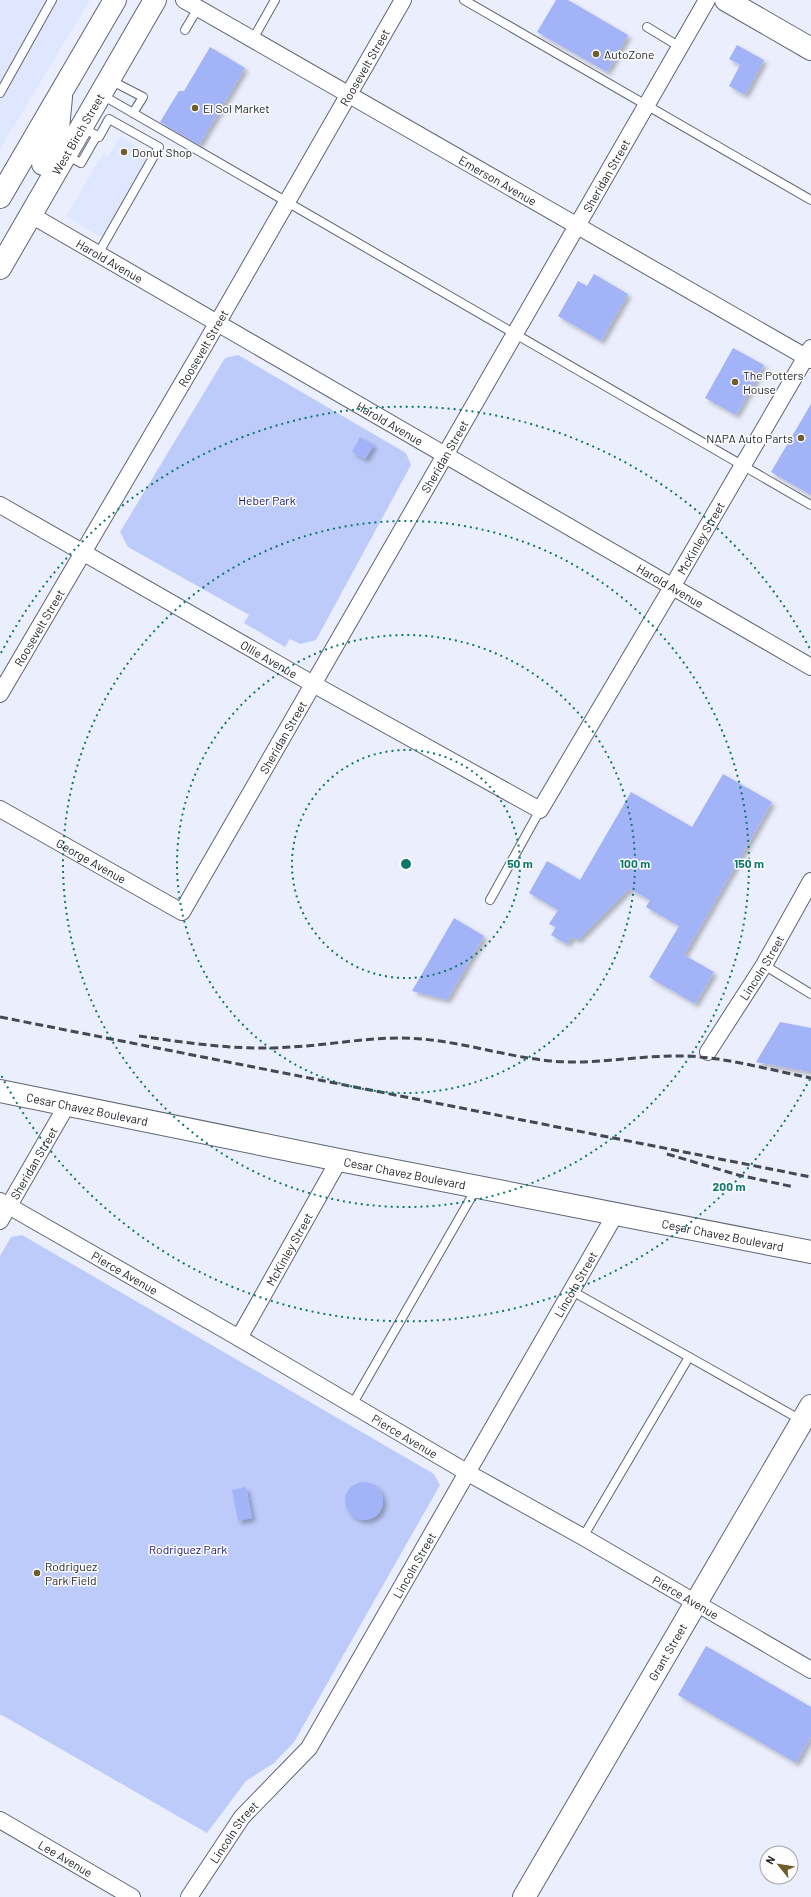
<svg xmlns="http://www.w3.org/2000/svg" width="811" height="1897" font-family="Barlow,sans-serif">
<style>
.built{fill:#dfe6ff}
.green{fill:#bdcbfb}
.building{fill:#a2b3f7;filter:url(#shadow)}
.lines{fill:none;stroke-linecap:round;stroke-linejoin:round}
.lane-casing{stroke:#616574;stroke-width:10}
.street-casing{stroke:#616574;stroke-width:18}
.secondary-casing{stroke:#616574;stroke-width:24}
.primary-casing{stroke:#616574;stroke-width:24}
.highway-casing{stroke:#616574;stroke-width:24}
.lane{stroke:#fff;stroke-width:8}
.street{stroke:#fff;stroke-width:16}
.secondary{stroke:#fff;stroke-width:22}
.primary{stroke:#fff;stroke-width:22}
.highway{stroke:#fff;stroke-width:22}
.rail{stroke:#464850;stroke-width:3;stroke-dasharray:8 4;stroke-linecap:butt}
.ring{fill:none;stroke:#0f766e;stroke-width:2;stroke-dasharray:2 4}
.poi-dot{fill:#6d5e2c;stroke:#fdfdfd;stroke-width:1.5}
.labels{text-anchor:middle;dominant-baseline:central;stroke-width:3;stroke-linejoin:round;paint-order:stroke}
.poi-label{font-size:12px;fill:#1e2026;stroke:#fdfdfd;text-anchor:start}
.street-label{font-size:12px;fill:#1e2026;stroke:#fdfdfd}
.park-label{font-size:12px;fill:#191575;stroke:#fdfdfd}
.centre{fill:#0f766e;stroke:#fdfdfd;stroke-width:2}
.ring-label{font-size:12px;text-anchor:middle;font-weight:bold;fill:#0f766e;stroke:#fdfdfd;stroke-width:3;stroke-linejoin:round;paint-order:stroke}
</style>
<defs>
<filter id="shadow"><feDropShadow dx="3.5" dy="3.5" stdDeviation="2" flood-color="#0004"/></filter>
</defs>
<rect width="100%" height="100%" fill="#ebeffd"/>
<g class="built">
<path d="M0,0H90L0,149Z"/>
<path d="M120,136L151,155L102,238L66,216L103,154L108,157Z"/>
</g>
<g class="green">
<path d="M238,355L406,453L411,465L316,640L300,644L290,639L285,647L244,623L249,615L128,547L120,532L225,358Z"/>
<path d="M22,1235L434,1474L440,1485L294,1742L274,1763L246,1781L207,1833L0,1714V1256L11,1237Z"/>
</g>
<g class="building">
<path d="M556,0H568L628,35L607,72L537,32Z"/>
<path d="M737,45L764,60L745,95L729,86L740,65L729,59Z"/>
<path d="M210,47L245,68L199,145L160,122L179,91H184Z"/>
<path d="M594,274L628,294L601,341L558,316L578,281L587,286Z"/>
<path d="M733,348L764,365L736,415L705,398Z"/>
<path d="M811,404V495L771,472Z"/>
<path d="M360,437L374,445L365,459L352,452Z"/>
<path d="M723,774L772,802L684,955L714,972L695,1004L649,977L679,926L646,907L650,900L629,889L578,940L572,937L567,944L551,935L556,927L549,924L558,910L529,893L547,861L580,880L631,792L692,827Z"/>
<path d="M454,918L484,936L447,1000L412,991Z"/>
<path d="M780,1022L811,1028V1072L756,1062Z"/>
<circle cx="364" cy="1501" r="19"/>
<path d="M246,1487L252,1518L238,1521L232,1490Z"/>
<path d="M706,1646L811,1707V1737L796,1763L678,1695Z"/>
</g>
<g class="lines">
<g class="lane-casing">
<g id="lane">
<path d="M464,0L811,200"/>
<path d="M647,27L680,47"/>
<path d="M185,30L198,8"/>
<path d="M253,39L275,0"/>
<path d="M110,80L143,97L133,113"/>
<path d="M0,93L52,0"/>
<path d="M102,95L811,505"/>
<path d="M82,127L99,137L109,119L159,147L98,254"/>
<path d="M66,155L81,163L97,135"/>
<path d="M490,900L540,810"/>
<path d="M764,965L811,994"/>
<path d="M572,1291L801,1420"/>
<path d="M352,1405L476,1189"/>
<path d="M583,1537L689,1357"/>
</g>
</g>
<g class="street-casing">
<g id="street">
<path id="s1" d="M184,0L811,360"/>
<path id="s2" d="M31,215L811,667"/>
<path id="s3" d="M0,505L313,684L540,810L672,587L811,348"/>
<path id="s4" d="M0,694L203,348L403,0"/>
<path id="s5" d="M0,809L182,912L707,0"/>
<path id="s6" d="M708,1052L764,965L811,881"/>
<path id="s7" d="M0,1201L239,1338L468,1473L583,1537L811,1670"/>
<path id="s8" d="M0,1221L67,1105"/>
<path id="s9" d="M239,1338L339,1160"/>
<path id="s10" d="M0,1820L132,1897"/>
<path id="s11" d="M189,1897L242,1817L309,1748L615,1215"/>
</g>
</g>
<g class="secondary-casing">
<g id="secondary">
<path id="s12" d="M0,1091L339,1160L811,1252"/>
<path id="s13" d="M524,1897L811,1406"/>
</g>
</g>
<g class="primary-casing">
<g id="primary">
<path d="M43,164L57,139L61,97"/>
<path d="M0,197L115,0"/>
<path id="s14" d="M0,268L155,0"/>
</g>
</g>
<g class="highway-casing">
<path id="highway" d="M726,0L811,49"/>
</g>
<use href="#lane" class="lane"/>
<use href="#street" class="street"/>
<use href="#secondary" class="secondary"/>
<use href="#primary" class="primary"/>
<use href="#highway" class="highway"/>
<g class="rail">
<path d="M0,1017L811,1177"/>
<path d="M139,1036C189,1043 240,1051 291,1047C328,1045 364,1038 400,1038C452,1038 500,1056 551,1061C596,1065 639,1055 684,1056C725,1057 770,1070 811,1078"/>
<path d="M667,1154L738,1175L794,1187"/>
</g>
</g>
<g class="ring">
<circle cx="406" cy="864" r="114"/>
<circle cx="406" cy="864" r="229"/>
<circle cx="406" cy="864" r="343"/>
<path d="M810 1079A457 457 0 0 1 1 1075M1 653A457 457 0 0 1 810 649"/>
</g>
<g class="poi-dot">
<circle cx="596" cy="54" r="4"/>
<circle cx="195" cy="108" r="4"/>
<circle cx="124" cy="152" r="4"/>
<circle cx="735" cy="382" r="4"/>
<circle cx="801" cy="438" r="4"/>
<circle cx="37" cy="1573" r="4"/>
</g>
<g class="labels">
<g class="poi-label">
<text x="604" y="54">AutoZone</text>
<text x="203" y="108">El Sol Market</text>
<text x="132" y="152">Donut Shop</text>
<text x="743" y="375">The Potters<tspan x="743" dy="14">House</tspan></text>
<text x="793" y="438" text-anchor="end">NAPA Auto Parts</text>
<text x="45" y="1566">Rodriguez<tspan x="45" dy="14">Park Field</tspan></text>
</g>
<g class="street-label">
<text stroke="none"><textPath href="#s4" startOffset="725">Roosevelt Street</textPath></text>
<text stroke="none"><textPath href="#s14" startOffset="155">West Birch Street</textPath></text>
<text stroke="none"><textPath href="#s5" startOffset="1059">Sheridan Street</textPath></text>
<text stroke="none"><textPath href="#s1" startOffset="362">Emerson Avenue</textPath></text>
<text stroke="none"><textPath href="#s2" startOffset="91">Harold Avenue</textPath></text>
<text stroke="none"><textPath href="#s4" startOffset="401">Roosevelt Street</textPath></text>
<text stroke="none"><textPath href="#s2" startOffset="415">Harold Avenue</textPath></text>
<text stroke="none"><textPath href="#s5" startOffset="735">Sheridan Street</textPath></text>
<text stroke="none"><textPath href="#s3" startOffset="936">McKinley Street</textPath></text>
<text stroke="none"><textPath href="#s2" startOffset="739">Harold Avenue</textPath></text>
<text stroke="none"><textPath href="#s4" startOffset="77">Roosevelt Street</textPath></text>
<text stroke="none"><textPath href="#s3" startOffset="310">Ollie Avenue</textPath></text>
<text stroke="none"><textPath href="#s5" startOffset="411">Sheridan Street</textPath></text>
<text stroke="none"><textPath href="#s5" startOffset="105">George Avenue</textPath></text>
<text stroke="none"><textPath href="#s6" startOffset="100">Lincoln Street</textPath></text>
<text stroke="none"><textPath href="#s12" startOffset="89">Cesar Chavez Boulevard</textPath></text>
<text stroke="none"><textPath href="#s8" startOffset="67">Sheridan Street</textPath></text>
<text stroke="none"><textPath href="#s12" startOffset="413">Cesar Chavez Boulevard</textPath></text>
<text stroke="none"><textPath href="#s12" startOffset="737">Cesar Chavez Boulevard</textPath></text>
<text stroke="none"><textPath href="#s9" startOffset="102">McKinley Street</textPath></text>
<text stroke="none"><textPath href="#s7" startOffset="144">Pierce Avenue</textPath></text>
<text stroke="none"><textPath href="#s11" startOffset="727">Lincoln Street</textPath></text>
<text stroke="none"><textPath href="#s7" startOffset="468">Pierce Avenue</textPath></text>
<text stroke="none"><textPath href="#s11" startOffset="403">Lincoln Street</textPath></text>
<text stroke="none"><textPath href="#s7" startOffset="792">Pierce Avenue</textPath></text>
<text stroke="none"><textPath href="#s13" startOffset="284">Grant Street</textPath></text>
<text stroke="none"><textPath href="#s11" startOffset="79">Lincoln Street</textPath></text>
<text stroke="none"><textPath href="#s10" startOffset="76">Lee Avenue</textPath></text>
</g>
<g class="park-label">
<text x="267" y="500">Heber Park</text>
<text x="188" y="1549">Rodriguez Park</text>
</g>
</g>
<circle cx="406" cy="864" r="6" class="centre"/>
<g class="ring-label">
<text x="520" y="868">50 m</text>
<text x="635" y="868">100 m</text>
<text x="749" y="868">150 m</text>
<text x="729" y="1191">200 m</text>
</g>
<g transform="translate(779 1865) rotate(300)"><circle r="19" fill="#fdfdfd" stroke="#a4a5a7"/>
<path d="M0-3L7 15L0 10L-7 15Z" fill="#6d5e2c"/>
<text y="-6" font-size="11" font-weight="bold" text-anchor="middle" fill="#1e2026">N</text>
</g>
</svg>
